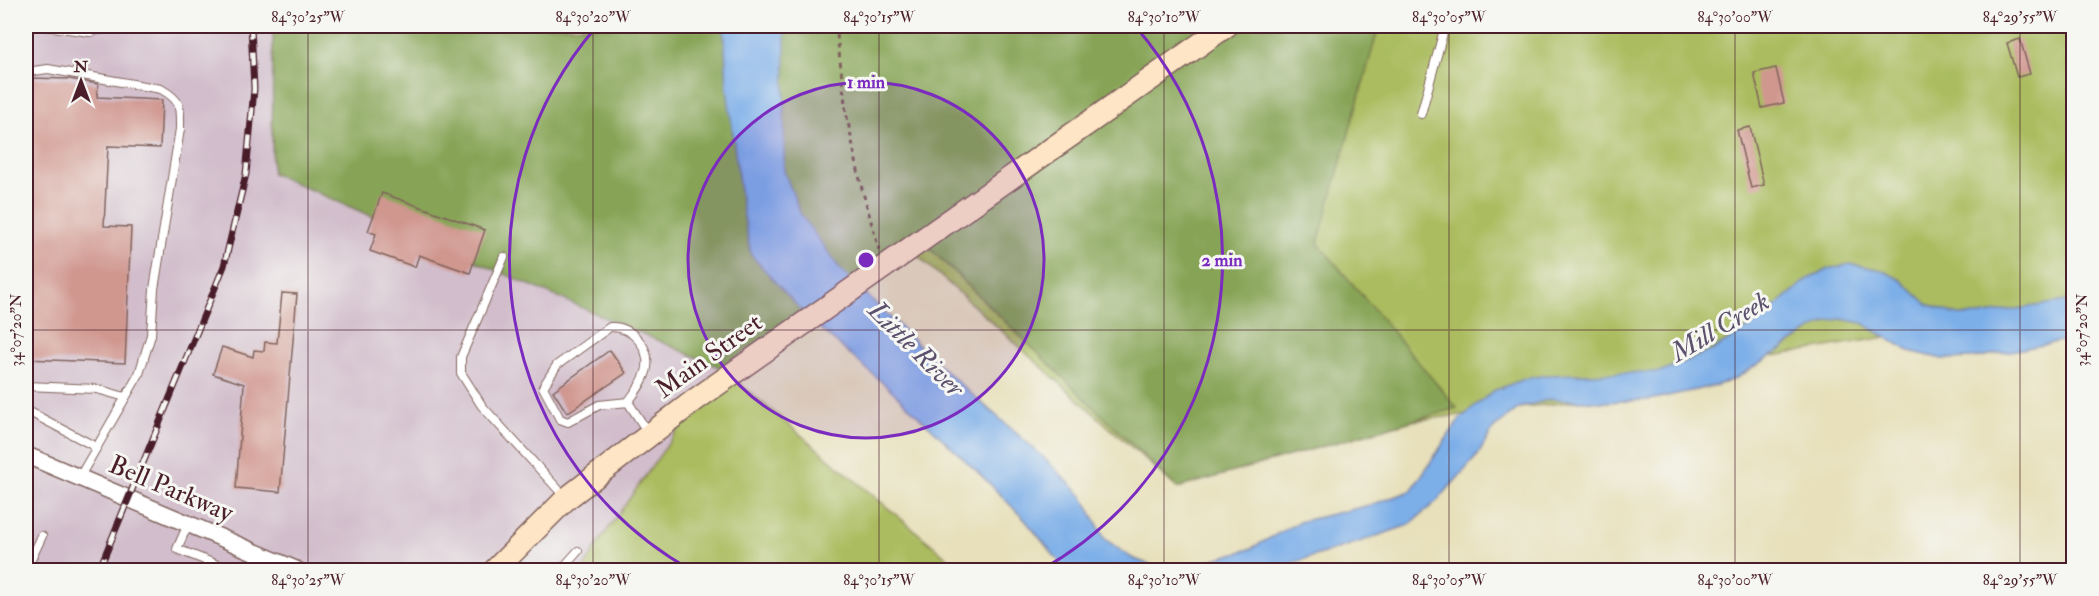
<svg xmlns="http://www.w3.org/2000/svg" width="2099" height="596" font-family="'IM FELL Double Pica',serif">
<style>
.industrial{fill:#d1bdcb}
.green{fill:#aabc5f;stroke:#7a6e45;stroke-width:1.5}
.forest{fill:#87a456;stroke:#686240;stroke-width:1.5}
.water{fill:#7caee8;stroke:#63668a;stroke-width:1.5}
.building{fill:#d0978f}
.lines{fill:none;stroke-linecap:round;stroke-linejoin:round}
.lane-casing{stroke:#81635d;stroke-width:10}
.street-casing{stroke:#81635d;stroke-width:19}
.secondary-casing{stroke:#81635d;stroke-width:25}
.path{stroke:#81635d;stroke-width:3;stroke-dasharray:4.5 4.5;stroke-linecap:butt}
.lane{stroke:#fff;stroke-width:8}
.street{stroke:#fff;stroke-width:16}
.secondary{stroke:#fde5c5;stroke-width:22}
.rail-casing{stroke:#4a1f2b;stroke-width:7}
.rail{stroke:#f6f6f2;stroke-width:4.5;stroke-dasharray:14;stroke-linecap:butt}
.ticks{fill:none;stroke:#4a1f2b;stroke-width:1.5;stroke-opacity:0.45}
.ring{fill:none;stroke:#7b2cbf;stroke-width:3}
.labels{text-anchor:middle;dominant-baseline:central;stroke-width:6;stroke-linejoin:round;paint-order:stroke}
.street-label{font-size:26px;fill:#4a1f2b;stroke:#f6f6f2}
.water-label{font-size:27px;font-style:italic;fill:#5c516d;stroke:#f6f6f2}
.centre{fill:#7b2cbf;stroke:#f6f6f2;stroke-width:3}
.ring-label{font-size:18px;text-anchor:middle;font-weight:bold;fill:#7b2cbf;stroke:#f6f6f2;stroke-width:6;stroke-linejoin:round;paint-order:stroke}
.neatline{fill:none;stroke:#4a1f2b;stroke-width:2}
.ticks-label{font-size:15px;text-anchor:middle;fill:#4a1f2b}
</style>
<rect width="100%" height="100%" fill="#f6f6f2"/>
<filter id="ink" filterUnits="userSpaceOnUse"><feTurbulence type="fractalNoise" baseFrequency=".0167" numOctaves="2"/><feDisplacementMap in="SourceGraphic" scale="12" xChannelSelector="R" yChannelSelector="G"/><feConvolveMatrix kernelMatrix="1 2 1 2 8 2 1 2 1" color-interpolation-filters="sRGB"/></filter>
<filter id="wash" filterUnits="userSpaceOnUse"><feTurbulence type="fractalNoise" baseFrequency=".008" numOctaves="4" result="noise"/><feDisplacementMap in="SourceGraphic" scale="24" xChannelSelector="R" yChannelSelector="G"/><feGaussianBlur stdDeviation="1.35" result="paint"/><feColorMatrix in="noise" values="0 0 0 0 0 0 0 0 0 0 0 0 0 0 0 0 0 1.4 0 .05"/><feComposite in="paint" operator="in"/></filter>
<g filter="url(#wash)">
<rect width="100%" height="100%" fill="#e7e0ba"/>
<path class="industrial" d="M26,26H273V173L721,368L599,542L583,570H26Z"/>
<g class="green">
<path d="M338,26H2073V316L1953,359L1916,332L1755,359L1725,383L1411,421L1177,488L900,240Z"/>
<path d="M721,368L962,570H583L599,542Z"/>
</g>
<path class="forest" d="M273,26H1379L1318,243L1457,408L1177,488L916,235L721,368L272,173Z"/>
<path class="water" d="M724,26H785L784,171L801,215L841,270L949,374L1041,455L1083,497L1105,539L1132,558L1156,567L1182,568L1250,549L1299,522L1370,505L1411,491L1459,420L1493,391L1524,379L1546,375L1659,372L1713,350L1750,327L1808,279L1828,269L1850,264L1882,270L1901,280L1927,304L1958,315H1980L2073,300V339L1975,358L1942,359L1909,351L1862,323L1841,319L1829,321L1813,329L1735,379L1714,386L1649,400L1604,402L1551,399L1519,408L1493,429L1478,455L1438,500L1409,525L1359,542L1270,570H1066L1025,520L985,479L891,390L809,319L751,255L741,200L727,87Z"/>
<g id="blocks">
<g class="building">
<path d="M2020,39L2030,74L2017,77L2007,43Z"/>
<path d="M1776,68L1784,103L1762,108L1754,73Z"/>
<path d="M30,78L69,79L98,84L97,97L162,100L160,148L108,146L104,226L131,227L125,363L26,359V93H29Z"/>
<path d="M1750,127L1764,185L1751,188L1737,130Z"/>
<path d="M382,193L485,230L470,273L419,255L415,267L370,251L376,234L368,231Z"/>
<path d="M282,293L297,294L280,492L236,488L244,384L213,374L222,347L253,357L254,350L264,351L265,342L277,343Z"/>
<path d="M610,350L626,373L567,413L553,391Z"/>
</g>
</g>
</g>
<g filter="url(#ink)">
<use href="#blocks" fill-opacity="0" stroke="#81635d" stroke-width="1.5"/>
<g class="lines">
<g class="lane-casing">
<g id="lane">
<path d="M45,26L90,32L116,26"/>
<path d="M26,72L48,69L161,89C182,101 180,106 180,129L154,289L151,335L139,374L79,478"/>
<path d="M1421,114L1445,26"/>
<path d="M504,257L461,357V373L482,406L566,498"/>
<path d="M26,386L97,389L125,397"/>
<path d="M628,402L599,405L568,422L560,419L543,387L557,365L610,327C632,326 650,347 647,368C645,380 635,393 628,402L649,434"/>
<path d="M26,410L96,447"/>
<path d="M188,524L177,549L230,570"/>
<path d="M26,570L42,536"/>
<path d="M561,570L578,551"/>
</g>
</g>
<g class="street-casing">
<path id="street" d="M26,455L297,570"/>
</g>
<g class="secondary-casing">
<path id="secondary" d="M495,570L566,499L695,400L1226,26"/>
</g>
<path class="path" d="M836,26L846,112L861,185L879,250"/>
<use href="#lane" class="lane"/>
<use href="#street" class="street"/>
<use href="#secondary" class="secondary"/>
<g class="rail-casing">
<path id="rail" d="M99,570L224,266L246,174L254,89L251,26"/>
</g>
<use href="#rail" class="rail"/>
</g>
</g>
<path class="ticks" d="M308,26V570M593,26V570M879,26V570M1164,26V570M1449,26V570M1735,26V570M2020,26V570M26,330H2074"/>
<circle cx="866" cy="260" r="178" fill="#7b2cbf" fill-opacity=".12"/>
<g class="ring">
<circle cx="866" cy="260" r="178"/>
<path d="M691 570A356 356 0 0 1 597 26M1135 26A356 356 0 0 1 1041 570"/>
</g>
<g class="labels">
<g class="street-label">
<text transform="translate(709 356) rotate(-36)">Main Street</text>
<text transform="translate(171 489) rotate(23)">Bell Parkway</text>
</g>
<g class="water-label">
<text transform="translate(1720 327) rotate(-31)">Mill Creek</text>
<text transform="translate(916 349) rotate(45)">Little River</text>
</g>
</g>
<circle cx="866" cy="260" r="9" class="centre"/>
<g class="ring-label">
<text x="866" y="88">1 min</text>
<text x="1222" y="266">2 min</text>
</g>
<rect width="2099" height="596" fill="none" stroke="#f6f6f2" stroke-width="66"/>
<g transform="translate(81 81)" stroke="#f6f6f2" stroke-width="4.5" paint-order="stroke">
<path d="M0-4.5L10 22L0 15L-10 22Z" fill="#4a1f2b"/>
<text y="-9" font-size="16" font-weight="bold" text-anchor="middle" fill="#4a1f2b">N</text>
</g>
<rect x="33" y="33" width="2033" height="530" class="neatline"/>
<g class="ticks-label">
<text x="308" y="22">84°30'25"W</text>
<text x="593" y="22">84°30'20"W</text>
<text x="879" y="22">84°30'15"W</text>
<text x="1164" y="22">84°30'10"W</text>
<text x="1449" y="22">84°30'05"W</text>
<text x="1735" y="22">84°30'00"W</text>
<text x="2020" y="22">84°29'55"W</text>
<text transform="translate(16 330) rotate(-90)" y="5">34°07'20"N</text>
<text transform="translate(2082 330) rotate(-90)" y="5">34°07'20"N</text>
<text x="308" y="585">84°30'25"W</text>
<text x="593" y="585">84°30'20"W</text>
<text x="879" y="585">84°30'15"W</text>
<text x="1164" y="585">84°30'10"W</text>
<text x="1449" y="585">84°30'05"W</text>
<text x="1735" y="585">84°30'00"W</text>
<text x="2020" y="585">84°29'55"W</text>
</g>
</svg>
